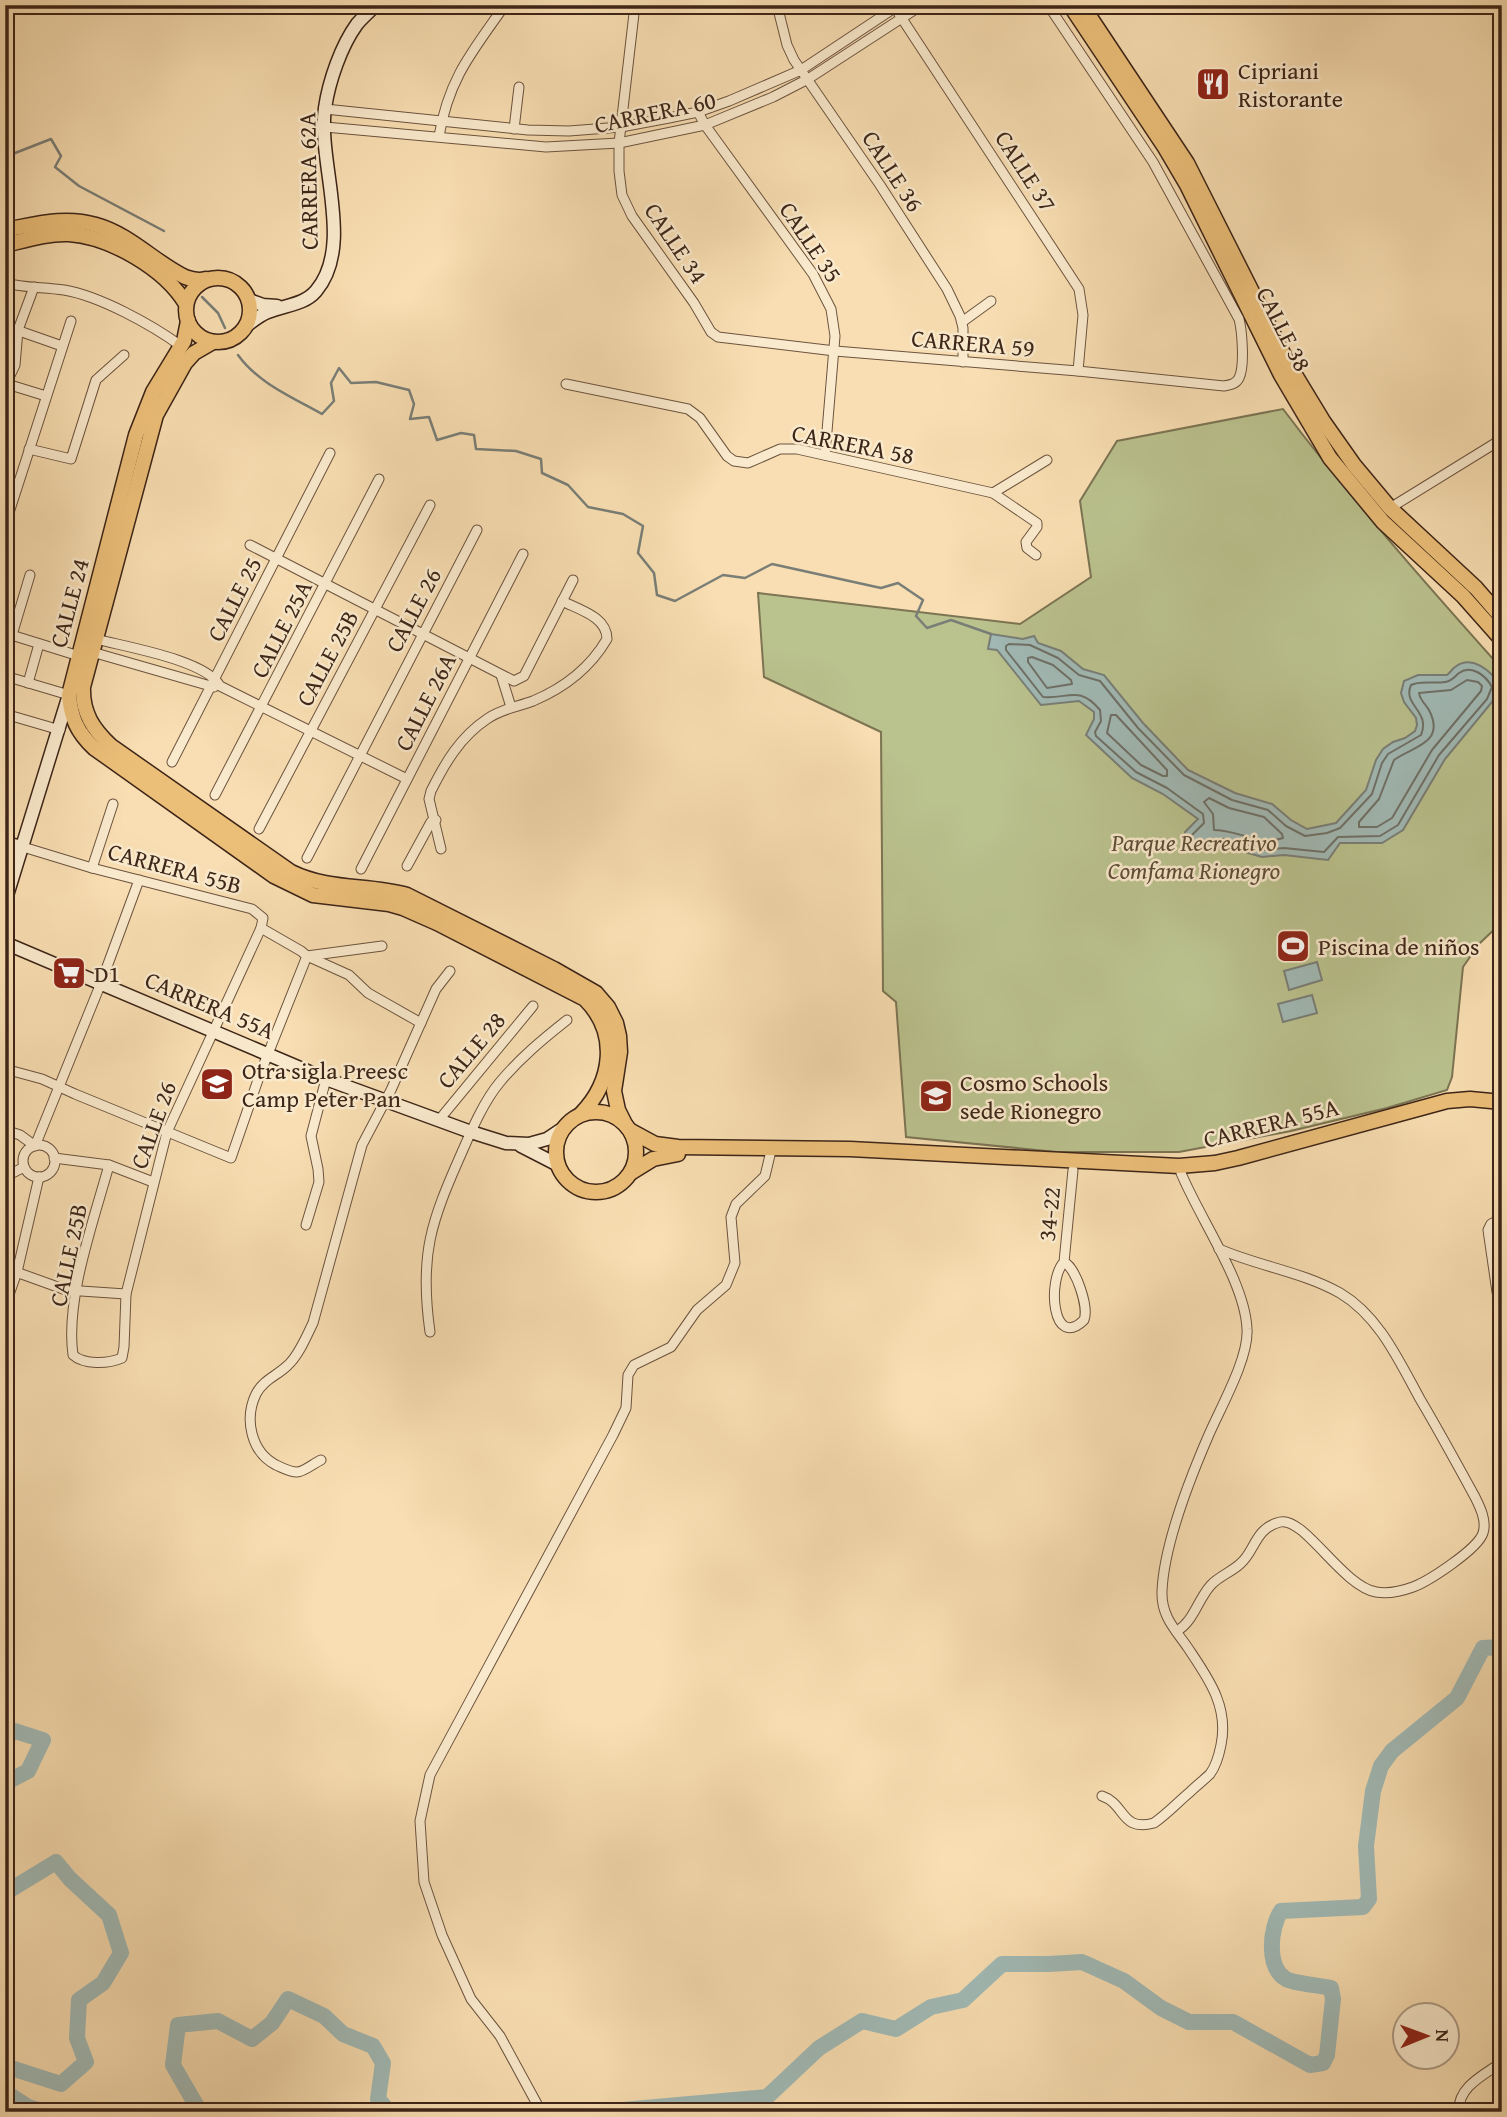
<svg xmlns="http://www.w3.org/2000/svg" width="1507" height="2117" font-family="'Gentium Book Plus',serif">
<style>
.green{fill:#bac28e;stroke:#7c7453;stroke-width:2}
.water{fill:#a1bab6;stroke:#797e77;stroke-width:2}
.lines{fill:none;stroke-linecap:round;stroke-linejoin:round}
.shore{stroke:#6f7067;stroke-width:2}
.stream{stroke:#797e77;stroke-width:2.5}
.river{stroke:#a1bab6;stroke-width:16}
.street-casing{stroke:#6c533e;stroke-width:11}
.secondary-casing{stroke:#3d2518;stroke-width:15}
.primary-casing{stroke:#3d2518;stroke-width:17}
.street{stroke:#faeacd;stroke-width:9}
.secondary{stroke:#faeacd;stroke-width:12}
.primary{stroke:#ecbf79;stroke-width:14}
.labels{text-anchor:middle;dominant-baseline:central;stroke-width:5;stroke-linejoin:round;paint-order:stroke}
.poi-label{font-size:24px;fill:#3d2518;stroke:#faeacd;text-anchor:start}
.street-label{font-size:24px;fill:#3d2518;stroke:#faeacd}
.park-label{font-size:24px;font-style:italic;fill:#5c4c36;stroke:#faeacd}
</style>
<rect width="100%" height="100%" fill="#f8deb2"/>
<filter id="stains"><feTurbulence type="fractalNoise" baseFrequency=".00286" numOctaves="4"/><feColorMatrix values="0 0 0 0 .2 0 0 0 0 .09 0 0 0 0 .02 0 0 0 .5 -.17"/></filter>
<radialGradient id="worn" r=".72"><stop offset=".6" stop-color="#630" stop-opacity="0"/><stop offset="1" stop-color="#630" stop-opacity=".3"/></radialGradient>
<path class="green" d="M1283,409C1351,499 1426,584 1502,669V922L1479,944L1463,967L1452,1077L1447,1090L1387,1108L1291,1131L1179,1152H1057L906,1137L896,1002L883,991L881,732L764,677L758,593L1020,624L1091,577L1080,501L1117,441Z"/>
<g class="water">
<path d="M991,634L1023,639L1034,636L1038,643L1061,651L1083,669L1104,675L1143,723L1188,770L1235,793L1272,804L1291,820L1307,829L1336,823L1366,790L1376,760L1383,749L1393,742L1405,738L1415,731L1417,725L1416,718L1404,702L1401,693L1404,681L1418,675H1447C1450,673 1452,669 1455,667C1472,654 1490,671 1499,683L1492,702L1445,759L1403,830L1382,843H1340L1328,860L1284,855L1262,857L1224,846L1184,850L1185,832L1198,819L1163,794L1132,778L1086,735L1094,719V712L1079,701L1041,705L997,650L988,649Z"/>
<path d="M1317,962L1322,980L1289,990L1284,971Z"/>
<path d="M1312,995L1317,1013L1283,1022L1278,1004Z"/>
</g>
<g class="lines">
<g class="shore">
<path d="M1009,644L1030,645L1058,658L1079,675L1100,681L1138,728L1184,775L1232,800L1268,810L1286,826L1305,836L1327,833L1340,828L1372,794L1382,763L1388,754L1421,735C1431,711 1402,705 1411,685C1421,680 1433,684 1445,682C1452,681 1454,677 1459,673C1472,664 1486,676 1492,687L1487,699L1439,755L1398,825L1380,836L1338,837L1324,852L1284,848L1263,850L1224,839L1193,841L1192,835L1204,823L1203,814L1167,788L1136,772L1096,736L1095,732L1101,721L1100,710C1079,685 1069,699 1043,697L1006,650V646Z"/>
<path d="M1032,657L1053,665L1071,680L1072,684L1047,688L1028,662V658Z"/>
<path d="M1467,680L1478,682L1482,686L1481,691L1432,750L1392,818L1377,827H1359V822L1379,799L1394,760C1411,747 1445,744 1430,712C1427,705 1420,701 1419,693L1451,690Z"/>
<path d="M1111,715H1116L1167,770V776H1163L1141,765L1107,733Z"/>
<path d="M1209,798L1229,808L1264,817L1282,834L1283,838C1261,846 1237,830 1214,830L1213,814L1204,802Z"/>
</g>
<g class="stream">
<path d="M5,155H10L51,139L61,156L55,167L79,186L164,231"/>
<path d="M202,297L218,313L225,328"/>
<path d="M238,355C258,383 292,397 322,414L334,401L331,383L339,368L351,383L376,382L409,390L414,404L410,419L429,417L437,440L461,433L474,435L476,449L516,451L541,459L542,473L568,485L588,507L623,514L643,526L638,553L654,573L657,595L675,601L723,575L745,578L772,564L881,588L898,583L923,600L916,616L927,628L951,620L991,634"/>
</g>
<g class="river">
<path d="M5,1738L15,1731L43,1740L28,1771L5,1783"/>
<path d="M5,1893L56,1862L70,1879L109,1915L121,1953L103,1983L79,2000L77,2038L86,2062L61,2084L5,2066"/>
<path d="M5,2092L28,2107L45,2112"/>
<path d="M200,2112L173,2065L178,2025L218,2021L252,2039L272,2023L288,1999L324,2016L343,2034L373,2046L383,2063L378,2099L389,2112"/>
<path d="M600,2112L767,2097L819,2048L862,2021L896,2029L931,2007L963,2000L1002,1964H1049L1082,1962L1124,1981L1161,2008L1189,2022H1233L1310,2065L1323,2063L1327,2055L1333,1999L1331,1988C1320,1985 1295,1984 1286,1979C1266,1967 1270,1928 1281,1911L1363,1907L1369,1899L1366,1846L1373,1791L1381,1766L1392,1751L1457,1698L1483,1648L1502,1647"/>
</g>
<g class="street-casing">
<g id="street">
<path d="M635,5L619,143V171L622,195L632,216L694,303L711,332L718,337L835,351L1078,371L1224,386C1230,385 1236,384 1239,378C1245,366 1242,331 1239,319L1153,162L1048,5"/>
<path d="M777,5L787,45L794,60L880,185L947,289L960,316L963,328V362"/>
<path d="M899,14L1079,289L1083,315L1078,371"/>
<path d="M325,109L528,130L569,131L621,127L669,118L698,112L729,101L801,70L899,5"/>
<path d="M698,112L705,125L813,274L831,309L835,336L825,455"/>
<path d="M325,127L546,147L619,143L705,125L773,97L808,79L922,5"/>
<path d="M514,129L519,87"/>
<path d="M439,136C449,78 472,52 505,5"/>
<path d="M5,283C24,288 45,287 64,290C100,296 152,325 181,346"/>
<path d="M962,322L991,301"/>
<path d="M5,326L62,346"/>
<path d="M7,384L46,396"/>
<path d="M566,384L688,409L700,418L727,456L734,461L748,463L780,449H797L993,493"/>
<path d="M5,386L15,365L18,330L34,287"/>
<path d="M29,449L71,459L96,380L124,355"/>
<path d="M1390,508L1502,439"/>
<path d="M5,525L71,321"/>
<path d="M250,545L514,681L524,676L573,580"/>
<path d="M1036,555L1027,548L1026,542L1037,527V523L993,493L1047,460"/>
<path d="M5,633L79,656"/>
<path d="M12,635L30,575"/>
<path d="M96,639C126,647 206,660 220,686L407,779"/>
<path d="M92,652L214,687"/>
<path d="M501,675L511,707"/>
<path d="M5,676L69,695"/>
<path d="M28,683L39,644"/>
<path d="M5,714L60,730"/>
<path d="M172,762L330,453"/>
<path d="M215,795L379,479"/>
<path d="M259,829L430,505"/>
<path d="M23,847L92,868L252,909L263,918L261,928L167,1132L126,1294L124,1347L122,1358C108,1364 84,1365 73,1355C65,1299 94,1220 109,1165"/>
<path d="M441,849L429,799L431,791C445,763 460,737 487,719C501,709 517,707 533,701C564,688 590,668 607,639C607,617 580,610 562,601"/>
<path d="M307,858L477,530"/>
<path d="M407,866L431,822L436,820"/>
<path d="M92,868L113,804"/>
<path d="M361,869L523,554"/>
<path d="M261,928L301,951L307,956L349,975L368,993L421,1023"/>
<path d="M5,1069L42,1079L75,1094L231,1158L260,1074L307,956L382,946"/>
<path d="M439,1120L533,1006"/>
<path d="M5,1130L20,1135L35,1146L101,983L139,880"/>
<circle cx="39" cy="1161" r="16"/>
<path d="M54,1158L109,1165L153,1182"/>
<path d="M5,1177L24,1167"/>
<path d="M1502,1218L1491,1224L1488,1230L1497,1292L1502,1304"/>
<path d="M306,1225L319,1182L318,1169L311,1136L326,1079"/>
<path d="M1064,1262C1076,1268 1089,1307 1084,1320C1052,1351 1047,1280 1064,1262L1073,1170"/>
<path d="M5,1268L66,1290L126,1294"/>
<path d="M5,1306L17,1272L39,1177"/>
<path d="M430,1332C419,1254 431,1222 462,1152C472,1129 484,1101 500,1082C520,1058 543,1039 567,1020"/>
<path d="M321,1460C314,1463 304,1472 297,1472C290,1472 283,1468 276,1465C251,1452 244,1419 256,1394C264,1379 277,1376 288,1365C299,1355 306,1337 313,1323L362,1145L391,1090L436,989L450,971"/>
<path d="M1177,1631C1194,1621 1198,1599 1211,1585C1219,1576 1232,1572 1241,1563C1255,1551 1255,1528 1280,1522C1304,1516 1342,1586 1376,1592C1387,1594 1402,1591 1413,1587C1429,1581 1478,1549 1483,1533C1487,1521 1480,1507 1475,1497C1457,1464 1439,1431 1420,1399C1399,1361 1379,1316 1340,1293C1303,1272 1258,1266 1219,1249"/>
<path d="M1102,1796C1126,1804 1120,1832 1154,1823C1167,1814 1178,1802 1190,1792C1196,1786 1204,1780 1210,1774C1216,1766 1219,1755 1221,1745C1229,1706 1208,1678 1188,1648C1175,1629 1161,1616 1162,1591C1164,1546 1189,1481 1207,1439C1219,1410 1249,1359 1247,1329C1245,1282 1200,1219 1181,1173"/>
<path d="M538,2112L537,2104L500,2036L471,1999L442,1935L424,1882L420,1821L430,1775L613,1435L626,1408L628,1375L634,1365L671,1347L697,1310L726,1285L735,1263L731,1217L736,1204L765,1176L770,1155"/>
<path d="M1459,2112C1457,2087 1484,2075 1502,2062"/>
</g>
</g>
<g class="secondary-casing">
<g id="secondary">
<path d="M249,300L263,305L277,306"/>
<path d="M246,326C253,321 260,315 268,312C285,305 304,305 316,291C355,245 317,162 325,108C329,81 341,46 357,24C363,17 370,11 376,5"/>
<path d="M5,843L23,847"/>
<path d="M5,902L68,698"/>
<path d="M5,943L326,1079L471,1132L506,1143L529,1144L547,1139L565,1127"/>
<path d="M521,1146L558,1165"/>
<path d="M1498,2112L1502,2108"/>
</g>
</g>
<g class="primary-casing">
<g id="primary">
<path d="M1070,5L1164,146L1187,185L1281,375L1330,458L1383,522L1463,596L1502,640"/>
<path d="M1082,5L1187,163L1289,365L1323,421L1354,465L1390,508L1476,588L1502,618"/>
<path d="M5,230C37,224 65,216 96,225C131,235 154,262 185,277C193,280 199,281 206,279"/>
<path d="M5,245C26,240 48,233 69,234C111,237 165,269 186,304"/>
<circle cx="218" cy="310" r="32"/>
<path d="M188,321L184,341L153,392L136,435L69,695C71,718 77,732 94,748L274,876L313,895L389,904L403,908L437,923L585,999C619,1033 613,1081 581,1114"/>
<path d="M213,342L194,353L185,363L156,415L83,687C82,713 93,729 111,746L291,872C330,891 367,884 407,895L554,969L596,993L608,1007L616,1023L619,1036L620,1052L614,1091L618,1110L625,1124"/>
<circle cx="596" cy="1152" r="40"/>
<path d="M631,1131L655,1144L678,1147L850,1149L1179,1166L1215,1163L1238,1158L1447,1101L1470,1099L1502,1102"/>
<path d="M632,1172L653,1159L678,1154"/>
</g>
</g>
<use href="#street" class="street"/>
<use href="#secondary" class="secondary"/>
<use href="#primary" class="primary"/>
</g>
<defs>
<g id="restaurant-square" transform="scale(1.75)"><rect x="-9" y="-9" width="18" height="18" rx="4" fill="#8f2418" stroke="#faeacd"/><path d="M-5-6h1v4h1v-4h1v4h1v-4h1v5L-1.5 .5V6h-2V.5L-5-1ZM5-6V6H3V1.5H1.5Q1.5-4 5-6Z" fill="#fff"/></g>
<g id="stadium-square" transform="scale(1.75)"><rect x="-9" y="-9" width="18" height="18" rx="4" fill="#8f2418" stroke="#faeacd"/><path d="M0-5a6.5 5 0 1 0 0 10a6.5 5 0 1 0 0-10ZM-3.5-1.8h7v3.6h-7Z" fill="#fff"/></g>
<g id="supermarket-square" transform="scale(1.75)"><rect x="-9" y="-9" width="18" height="18" rx="4" fill="#8f2418" stroke="#faeacd"/><path d="M-6-5.5h2.5l.6 2H6L4.5 2H-2.5L-4.4-4H-6ZM-1.5 3.2a1.3 1.3 0 1 0 .1 0ZM3 3.2a1.3 1.3 0 1 0 .1 0Z" fill="#fff"/></g>
<g id="school-square" transform="scale(1.75)"><rect x="-9" y="-9" width="18" height="18" rx="4" fill="#8f2418" stroke="#faeacd"/><path d="M0-5L7-2L0 1L-7-2ZM-4 1L0 2.5L4 1V4Q0 6-4 4Z" fill="#fff"/></g>
<g id="university-square" transform="scale(1.75)"><rect x="-9" y="-9" width="18" height="18" rx="4" fill="#8f2418" stroke="#faeacd"/><path d="M0-5L7-2L0 1L-7-2ZM-4 1L0 2.5L4 1V4Q0 6-4 4Z" fill="#fff"/></g>
</defs>
<g fill-rule="evenodd">
<use href="#restaurant-square" x="1213" y="84"/>
<use href="#stadium-square" x="1293" y="946"/>
<use href="#supermarket-square" x="69" y="973"/>
<use href="#school-square" x="217" y="1084"/>
<use href="#university-square" x="936" y="1096"/>
</g>
<g class="labels">
<g class="poi-label">
<text x="1238" y="70">Cipriani<tspan x="1238" dy="28">Ristorante</tspan></text>
<text x="1318" y="946">Piscina de niños</text>
<text x="94" y="973">D1</text>
<text x="242" y="1070">Otra sigla Preesc<tspan x="242" dy="28">Camp Peter Pan</tspan></text>
<text x="960" y="1082">Cosmo Schools<tspan x="960" dy="28">sede Rionegro</tspan></text>
</g>
<g class="street-label">
<text transform="translate(655 112) rotate(-12)">CARRERA 60</text>
<text transform="translate(893 171) rotate(57)">CALLE 36</text>
<text transform="translate(1026 171) rotate(57)">CALLE 37</text>
<text transform="translate(308 181) rotate(-91)">CARRERA 62A</text>
<text transform="translate(811 242) rotate(56)">CALLE 35</text>
<text transform="translate(676 243) rotate(56)">CALLE 34</text>
<text transform="translate(1284 329) rotate(63)">CALLE 38</text>
<text transform="translate(973 343) rotate(5)">CARRERA 59</text>
<text transform="translate(853 444) rotate(11)">CARRERA 58</text>
<text transform="translate(234 599) rotate(-63)">CALLE 25</text>
<text transform="translate(69 603) rotate(-75)">CALLE 24</text>
<text transform="translate(413 610) rotate(-62)">CALLE 26</text>
<text transform="translate(281 629) rotate(-63)">CALLE 25A</text>
<text transform="translate(327 658) rotate(-62)">CALLE 25B</text>
<text transform="translate(425 702) rotate(-63)">CALLE 26A</text>
<text transform="translate(175 868) rotate(15)">CARRERA 55B</text>
<text transform="translate(210 1005) rotate(23)">CARRERA 55A</text>
<text transform="translate(471 1050) rotate(-50)">CALLE 28</text>
<text transform="translate(1271 1123) rotate(-14)">CARRERA 55A</text>
<text transform="translate(153 1125) rotate(-70)">CALLE 26</text>
<text transform="translate(1049 1214) rotate(-84)">34-22</text>
<text transform="translate(68 1255) rotate(-78)">CALLE 25B</text>
</g>
<g class="park-label">
<text x="1194" y="842">Parque Recreativo<tspan x="1194" dy="28">Comfama Rionegro</tspan></text>
</g>
</g>
<rect width="1507" height="2117" fill="none" stroke="#f8deb2" stroke-width="28"/>
<rect x="7" y="7" width="1493" height="2103" fill="none" stroke="#3d2518" stroke-width="3.5"/>
<rect x="14" y="14" width="1479" height="2089" fill="none" stroke="#3d2518" stroke-width="2"/>
<g transform="translate(1426 2036) rotate(89)"><circle r="33" fill="#faeacd" stroke="#ae9b85" stroke-width="2"/>
<path d="M0-5L12 26L0 18L-12 26Z" fill="#8f2418"/>
<text y="-10" font-size="19" font-weight="bold" text-anchor="middle" fill="#3d2518">N</text>
</g>
<rect width="100%" height="100%" filter="url(#stains)"/>
<rect width="100%" height="100%" fill="url(#worn)"/>
</svg>
